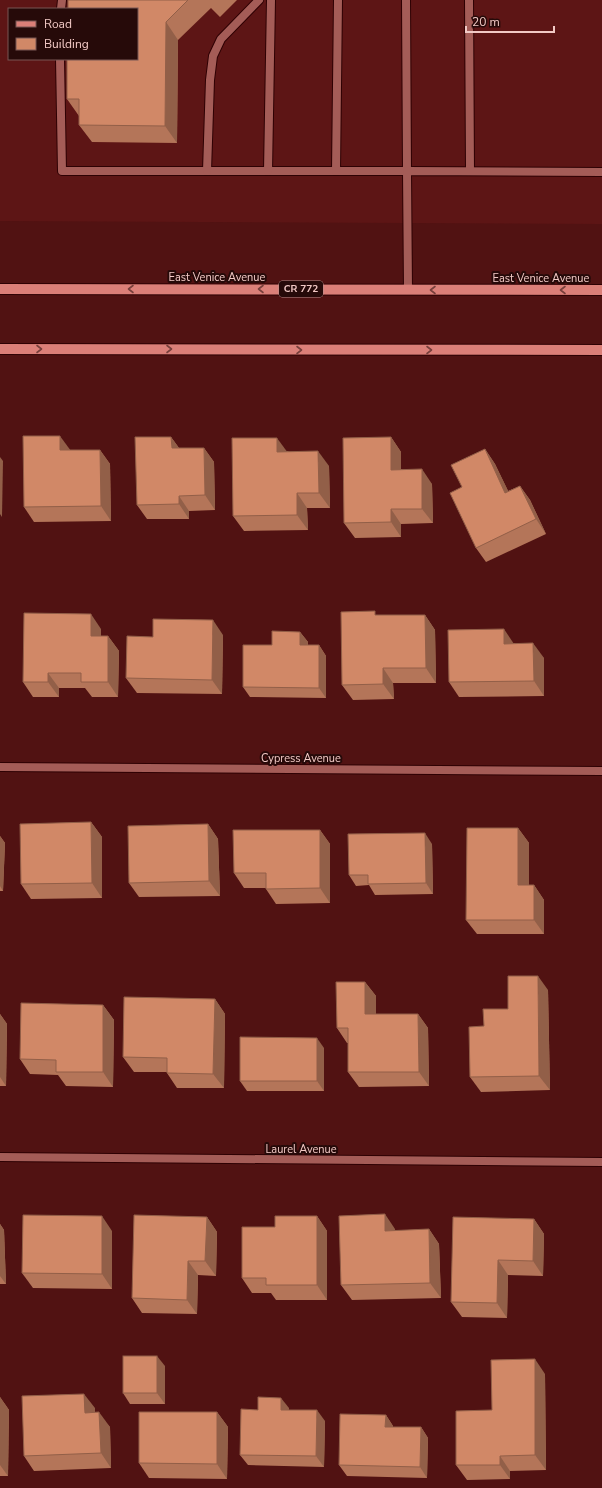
<svg xmlns="http://www.w3.org/2000/svg" width="602" height="1488" font-family="'Nunito Sans',sans-serif">
<style>
.built{fill:#5d1515;fill-rule:evenodd}
.lines{fill:none;stroke-linecap:round;stroke-linejoin:round}
.lane-casing{stroke:#2e0103;stroke-width:10}
.street-casing{stroke:#2e0103;stroke-width:10}
.primary-casing{stroke:#2e0103;stroke-width:12}
.lane{stroke:#a45c57;stroke-width:8}
.street{stroke:#a45c57;stroke-width:8}
.primary{stroke:#db7f78;stroke-width:10}
.wall{fill:#b47559}
.shaded-wall{fill:#925f48}
.building{fill:#d18867;stroke:#925f48}
.oneway{stroke:#773f3b}
.labels{text-anchor:middle;dominant-baseline:central;stroke-width:4;stroke-linejoin:round;paint-order:stroke}
.shield{fill:#260a09;stroke:#b5908d;stroke-width:1}
.shield-label{font-size:10px;font-weight:bold;fill:#f2c9c5}
.street-label{font-size:11px;fill:#f2c9c5;stroke:#260a09}
</style>
<rect width="100%" height="100%" fill="#511212"/>
<path class="built" d="M0,0H602V224L0,221ZM9,9H137V59H9Z"/>
<g class="lines">
<g class="lane-casing">
<g id="lane">
<path d="M469,0L470,171"/>
<path d="M61,9L62,0"/>
<path d="M60,59L62,171H407L406,0"/>
<path d="M207,171L210,80L213,56L221,39L259,0"/>
<path d="M268,171L271,0"/>
<path d="M336,171L338,0"/>
<path d="M408,290L407,171L602,172"/>
</g>
</g>
<g class="street-casing">
<g id="street">
<path d="M0,767L602,771"/>
<path d="M0,1157L602,1162"/>
</g>
</g>
<g class="primary-casing">
<g id="primary">
<path d="M0,289L602,290"/>
<path d="M0,349L602,350"/>
</g>
</g>
<use href="#lane" class="lane"/>
<use href="#street" class="street"/>
<use href="#primary" class="primary"/>
</g>
<g class="wall">
<path d="M68,0H237L220,17L211,8L178,40L177,143L92,142L79,125V116L67,99Z"/>
<path d="M171,437L179,448H204L214,462L215,510L189,511V519H147L137,505Z"/>
<path d="M391,437L401,452V469L432,484L433,523L401,524V537L355,538L344,523Z"/>
<path d="M485,449L495,464L508,491L520,486L530,500L546,534L486,562L476,548L462,487Z"/>
<path d="M70,450H100L110,464L111,521L34,522L24,507Z"/>
<path d="M287,451L329,466L330,508H307L308,530L244,531L233,516Z"/>
<path d="M377,615H425L435,630L436,683H393L394,699L353,700L342,685Z"/>
<path d="M101,629V636H108L119,651L118,697H92L85,688H59V697H33L23,682Z"/>
<path d="M300,632L308,642V645H319L326,656V698L250,697L243,687L272,645Z"/>
<path d="M223,635L222,694L137,693L126,678L153,637Z"/>
<path d="M514,643L544,658V696L459,697L449,682Z"/>
<path d="M91,822L102,837V898L31,899L21,884Z"/>
<path d="M208,824L218,839L220,896L139,897L129,883Z"/>
<path d="M518,828L529,843V885H534L544,900V934H477L466,920Z"/>
<path d="M320,830L330,844V903L276,904L266,889V888H244L234,873Z"/>
<path d="M0,836L5,843L3,891H0Z"/>
<path d="M432,844L433,894L375,895L369,885L356,886L349,875Z"/>
<path d="M365,982L376,996V1014H418L428,1028L429,1086L359,1087L348,1072V1043H347L337,1028Z"/>
<path d="M548,990L550,1090L481,1092L470,1077L508,1009Z"/>
<path d="M215,999L225,1014L224,1088H177L167,1073V1072H134L123,1057Z"/>
<path d="M103,1005L114,1020L113,1087L66,1086L58,1075L30,1074L20,1059Z"/>
<path d="M0,1014L7,1024L6,1086H0Z"/>
<path d="M324,1048V1091H247L240,1081Z"/>
<path d="M317,1216L327,1231V1300H276L271,1293H252L242,1278L275,1227Z"/>
<path d="M207,1217L217,1232L216,1276L198,1275L197,1314L142,1313L132,1298Z"/>
<path d="M534,1219L544,1234L543,1276L508,1275L507,1318L462,1317L451,1302Z"/>
<path d="M0,1224L4,1230L6,1284H0Z"/>
<path d="M395,1229V1231L429,1229L439,1244L441,1298L352,1300L341,1285Z"/>
<path d="M112,1231V1289L33,1288L22,1273Z"/>
<path d="M165,1366V1404H130L123,1393Z"/>
<path d="M545,1374L546,1470L510,1471V1479L467,1480L456,1465L492,1410Z"/>
<path d="M0,1397L9,1410L8,1476H0Z"/>
<path d="M95,1408V1412L110,1427L111,1468L34,1471L24,1456Z"/>
<path d="M289,1408L288,1410L325,1421L324,1467L248,1465L240,1455L258,1410Z"/>
<path d="M217,1412L228,1427L227,1479L149,1478L139,1463Z"/>
<path d="M386,1415L393,1426V1427H421L428,1438L427,1478L347,1476L339,1465Z"/>
</g>
<g class="shaded-wall">
<path d="M166,22L178,40L177,143L165,126Z"/>
<path d="M60,436L71,451L60,450Z"/>
<path d="M171,437L182,452L172,448Z"/>
<path d="M391,437L401,452V484L391,470Z"/>
<path d="M277,438L288,453L277,452Z"/>
<path d="M204,448L214,462L215,510L205,495Z"/>
<path d="M485,449L495,464L516,507L505,493Z"/>
<path d="M100,450L110,464L111,521L101,506Z"/>
<path d="M318,451L329,466L330,508L319,493Z"/>
<path d="M0,457L3,461L2,517L0,514Z"/>
<path d="M422,469L432,484L433,523L422,509Z"/>
<path d="M520,486L530,500L546,534L536,519Z"/>
<path d="M297,493L307,508L308,530L297,515Z"/>
<path d="M179,496L189,511V519L179,504Z"/>
<path d="M391,509L401,524V537L391,522Z"/>
<path d="M91,614L101,629V650L91,636Z"/>
<path d="M425,615L435,630L436,683L426,668Z"/>
<path d="M213,620L223,635L222,694L212,680Z"/>
<path d="M504,629L514,644H504Z"/>
<path d="M300,632L308,642L307,655L300,645Z"/>
<path d="M108,636L119,651L118,697L108,682Z"/>
<path d="M533,643L544,658V696L534,681Z"/>
<path d="M319,645L326,656V698L319,688Z"/>
<path d="M383,668L393,683L394,699L383,684Z"/>
<path d="M48,673L59,688V697L48,682Z"/>
<path d="M91,822L102,837V898L92,883Z"/>
<path d="M208,824L218,839L220,896L209,881Z"/>
<path d="M518,828L529,843V900L518,885Z"/>
<path d="M320,830L330,844V903L320,888Z"/>
<path d="M425,833L432,844L433,894L426,883Z"/>
<path d="M0,836L5,843L3,891L0,886Z"/>
<path d="M534,885L544,900V934L534,920Z"/>
<path d="M538,976L548,990L550,1090L539,1076Z"/>
<path d="M365,982L376,996V1029L365,1014Z"/>
<path d="M215,999L225,1014L224,1088L213,1074Z"/>
<path d="M103,1005L114,1020L113,1087L103,1072Z"/>
<path d="M0,1014L7,1024L6,1086L0,1077Z"/>
<path d="M418,1014L428,1028L429,1086L419,1072Z"/>
<path d="M317,1038L324,1048V1091L317,1081Z"/>
<path d="M385,1214L395,1229L396,1246L385,1231Z"/>
<path d="M102,1216L112,1231V1289L102,1274Z"/>
<path d="M317,1216L327,1231V1300L317,1285Z"/>
<path d="M207,1217L217,1232L216,1276L205,1261Z"/>
<path d="M534,1219L544,1234L543,1276L533,1261Z"/>
<path d="M0,1224L4,1230L6,1284L0,1276Z"/>
<path d="M429,1229L439,1244L441,1298L430,1283Z"/>
<path d="M498,1260L508,1275L507,1318L497,1303Z"/>
<path d="M188,1261L198,1275L197,1314L187,1300Z"/>
<path d="M157,1356L165,1366V1404L157,1393Z"/>
<path d="M535,1359L545,1374L546,1470L535,1455Z"/>
<path d="M84,1394L95,1408V1427L85,1413Z"/>
<path d="M0,1397L9,1410L8,1476L0,1465Z"/>
<path d="M281,1398L289,1408L288,1421L281,1410Z"/>
<path d="M317,1410L325,1421L324,1467L316,1456Z"/>
<path d="M99,1412L110,1427L111,1468L101,1453Z"/>
<path d="M217,1412L228,1427L227,1479L217,1464Z"/>
<path d="M386,1415L393,1426V1438L385,1427Z"/>
<path d="M421,1427L428,1438L427,1478L420,1467Z"/>
<path d="M500,1456L510,1471V1479L500,1465Z"/>
</g>
<g class="building">
<path d="M68,0H188L166,22L165,126L79,125V99H67V59H137V9H68Z"/>
<path d="M23,436H60V450H100L101,506L24,507Z"/>
<path d="M135,437H171L172,448H204L205,495L179,496V504L137,505Z"/>
<path d="M391,437V470L422,469V509H391V522L344,523L343,438Z"/>
<path d="M232,438H277V452L318,451L319,493H297V515L233,516Z"/>
<path d="M485,449L505,493L520,486L536,519L476,548L450,493L462,487L451,465Z"/>
<path d="M375,611V615H425L426,668H383V684L342,685L341,612Z"/>
<path d="M24,613L91,614V636H108V682H81V673H48V682H23Z"/>
<path d="M153,619L213,620L212,680L126,678L127,636L153,637Z"/>
<path d="M504,629V644L533,643L534,681L449,682L448,630Z"/>
<path d="M272,631L300,632V645H319V688L243,687V645H272Z"/>
<path d="M91,822L92,883L21,884L20,824Z"/>
<path d="M208,824L209,881L129,883L128,826Z"/>
<path d="M467,828H518V885H534V920H466Z"/>
<path d="M233,830H320V888L266,889V873H234Z"/>
<path d="M425,833L426,883L368,884V875H349L348,834Z"/>
<path d="M508,976H538L539,1076L470,1077L469,1027L484,1026L483,1009H508Z"/>
<path d="M336,982H365V1014H418L419,1072H348V1028H337Z"/>
<path d="M124,997L215,999L213,1074L167,1073V1058L123,1057Z"/>
<path d="M21,1003L103,1005V1072H56V1060L20,1059Z"/>
<path d="M240,1037L317,1038V1081H240Z"/>
<path d="M385,1214V1231L429,1229L430,1283L341,1285L339,1216Z"/>
<path d="M23,1215L102,1216V1274L22,1273Z"/>
<path d="M134,1215L207,1217L205,1261H188L187,1300L132,1298Z"/>
<path d="M275,1216H317V1285H266V1278H242V1227H275Z"/>
<path d="M453,1217L534,1219L533,1261L498,1260L497,1303L451,1302Z"/>
<rect x="123" y="1356" width="34" height="37"/>
<path d="M535,1359V1455L500,1456V1465H456V1411L492,1410L491,1360Z"/>
<path d="M84,1394L85,1413L99,1412L101,1453L24,1456L22,1396Z"/>
<path d="M258,1397L281,1398V1410H317L316,1456L240,1455L241,1409L258,1410Z"/>
<path d="M139,1412H217V1464L139,1463Z"/>
<path d="M340,1414L386,1415L385,1427H421L420,1467L339,1465Z"/>
</g>
<defs><path id="oneway-chevron" d="M-2-3.5L2.5 0L-2 3.5" fill="none" stroke-width="1.6" stroke-linecap="round" stroke-linejoin="round"/></defs>
<g class="oneway">
<use href="#oneway-chevron" transform="translate(131 289) rotate(-180)"/>
<use href="#oneway-chevron" transform="translate(261 289) rotate(-180)"/>
<use href="#oneway-chevron" transform="translate(433 290) rotate(-180)"/>
<use href="#oneway-chevron" transform="translate(563 290) rotate(-180)"/>
<use href="#oneway-chevron" transform="translate(39 349)"/>
<use href="#oneway-chevron" transform="translate(169 349)"/>
<use href="#oneway-chevron" transform="translate(299 350)"/>
<use href="#oneway-chevron" transform="translate(429 350)"/>
</g>
<g class="labels">
<rect class="shield" x="279" y="281" width="44" height="16" rx="3"/>
<g class="shield-label">
<text x="301" y="289">CR 772</text>
</g>
<g class="street-label">
<text x="217" y="277">East Venice Avenue</text>
<text x="541" y="278">East Venice Avenue</text>
<text x="301" y="758">Cypress Avenue</text>
<text x="301" y="1149">Laurel Avenue</text>
</g>
</g>
<rect x="8" y="8" width="130" height="52" fill="#260a09" stroke="#785654"/>
<rect x="16" y="21" width="20" height="6" fill="#db7f78" stroke="#785654"/>
<text x="44" y="28" font-size="12" fill="#f2c9c5">Road</text>
<rect x="16" y="38" width="20" height="12" fill="#d18867" stroke="#785654"/>
<text x="44" y="48" font-size="12" fill="#f2c9c5">Building</text>
<path d="M466 26v6h88v-6" fill="none" stroke="#f2c9c5" stroke-width="2"/>
<text x="472" y="26" font-size="12" fill="#f2c9c5" stroke="#260a09" stroke-width="3" paint-order="stroke">20 m</text>
</svg>
